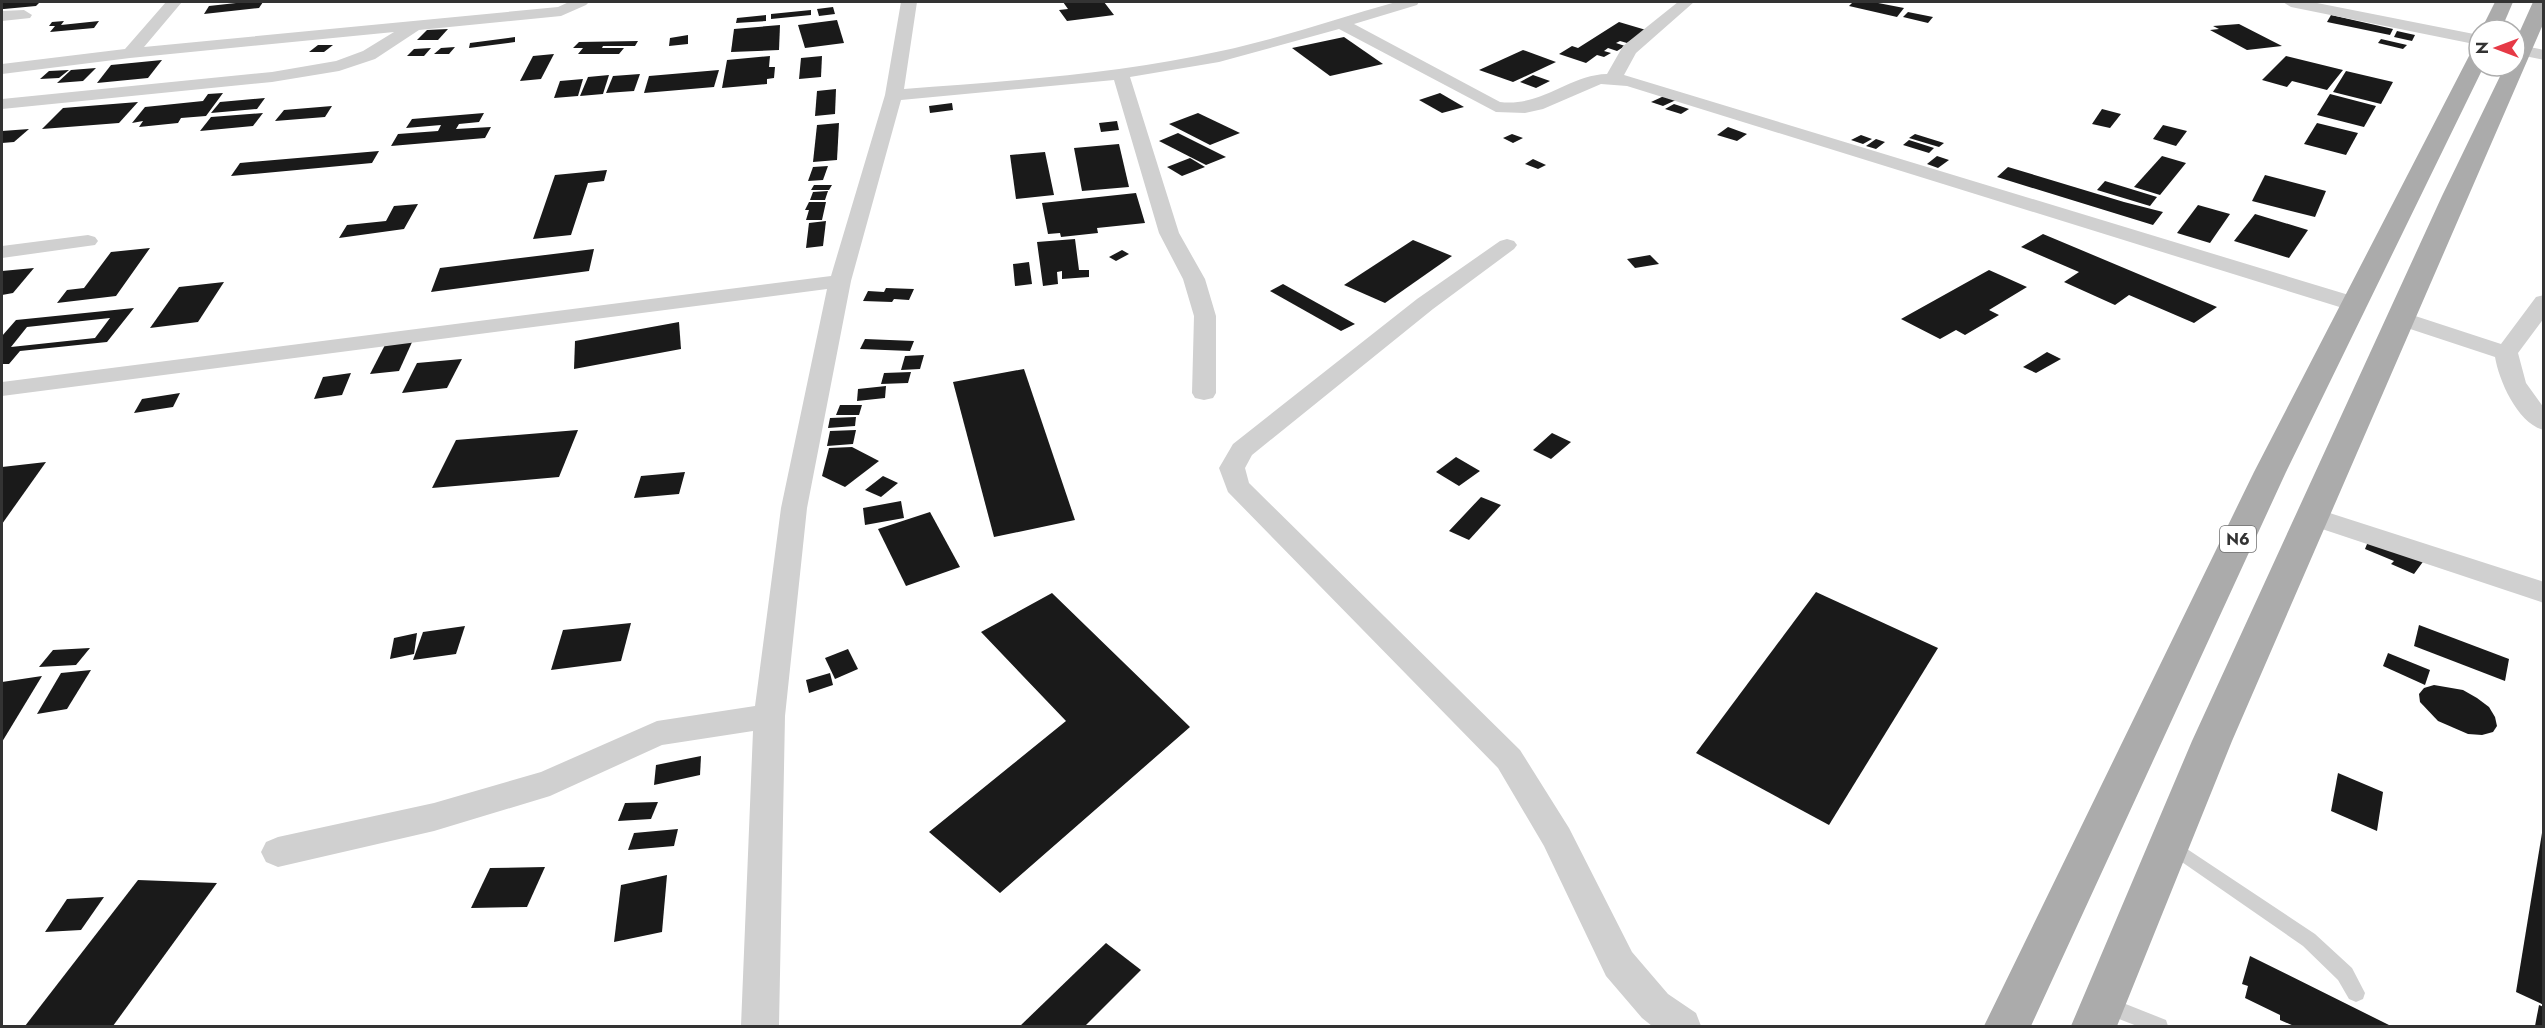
<svg xmlns="http://www.w3.org/2000/svg" width="2545" height="1028" font-family="Jost,sans-serif">
<style>
.building{fill:#1a1a1a;fill-rule:evenodd}
.lines{fill:none;stroke-linecap:round;stroke-linejoin:round}
.lane{fill:#d0d0d0;fill-rule:evenodd}
.street{fill:#d0d0d0;fill-rule:evenodd}
.primary{fill:#ababab;fill-rule:evenodd}
.labels{text-anchor:middle;dominant-baseline:central;stroke-width:6;stroke-linejoin:round;paint-order:stroke}
.shield{fill:#fff;stroke:#707070;stroke-width:1.5}
.shield-label{font-size:16px;font-weight:bold;fill:#333}
</style>
<rect width="100%" height="100%" fill="#fff"/>
<g class="building">
<path d="M2,2H40L36,6L4,9H2Z"/>
<path d="M245,2H263L259,8L204,14L209,6Z"/>
<path d="M1063,2H1104L1114,15L1067,21L1059,10L1068,9Z"/>
<path d="M1853,2H1873L1904,8L1897,17L1849,6Z"/>
<path d="M833,7L835,14L819,16L817,9Z"/>
<path d="M811,10V15L771,19V14Z"/>
<path d="M1908,12L1933,17L1928,23L1903,17Z"/>
<path d="M766,15V21L736,23L737,18Z"/>
<path d="M2331,15L2393,29L2390,35L2327,22Z"/>
<path d="M837,20L844,43L805,48L798,25Z"/>
<path d="M64,21L61,25L99,21L94,28L50,32L55,26H49L52,22Z"/>
<path d="M1619,22L1646,30L1627,43L1620,41L1616,43L1625,46L1617,51L1608,48L1604,51L1611,53L1604,57L1597,55L1586,63L1559,54L1572,46L1578,48Z"/>
<path d="M2239,24L2282,46L2247,50L2210,30L2219,29L2213,26Z"/>
<path d="M780,25L779,50L731,52L734,29Z"/>
<path d="M448,29L438,40H417L427,30Z"/>
<path d="M2397,31L2415,35L2412,41L2394,37Z"/>
<path d="M688,35V44L669,46L670,38Z"/>
<path d="M515,37V42L469,48L470,43Z"/>
<path d="M1344,37L1383,64L1330,76L1292,48Z"/>
<path d="M2381,39L2407,45L2403,49L2378,43Z"/>
<path d="M638,41L635,46H603L602,48H624L619,54H578L583,48H573L579,42Z"/>
<path d="M318,45H333L324,52H309Z"/>
<path d="M455,47L449,54H434L441,48Z"/>
<path d="M431,48L424,56H407L414,49Z"/>
<path d="M1523,50L1556,62L1513,82L1479,70Z"/>
<path d="M554,54L541,79L520,81L533,56Z"/>
<path d="M770,56L769,67H775L774,78L767,79V84L722,88L727,60Z"/>
<path d="M822,56L821,77L799,79L801,58Z"/>
<path d="M2286,56L2343,70L2327,90L2292,81L2287,87L2262,80Z"/>
<path d="M162,60L148,78L97,83L111,65Z"/>
<path d="M96,68L83,81L57,83L71,70Z"/>
<path d="M69,70L59,78L40,79L49,71Z"/>
<path d="M719,70L714,87L644,93L649,76Z"/>
<path d="M2346,71L2393,82L2381,104L2333,92Z"/>
<path d="M640,74L634,91L606,93L613,76Z"/>
<path d="M609,75L603,94L580,96L588,77Z"/>
<path d="M1533,75L1550,81L1536,88L1520,82Z"/>
<path d="M583,79L578,96L554,98L560,81Z"/>
<path d="M836,89L835,114L815,116L817,91Z"/>
<path d="M223,93L206,116L181,118L178,123L139,127L143,121L132,123L145,107L203,101L208,94Z"/>
<path d="M1440,93L1464,107L1442,113L1419,100Z"/>
<path d="M2330,94L2376,106L2364,127L2317,115Z"/>
<path d="M1664,96L1676,100L1663,106L1651,102Z"/>
<path d="M265,98L257,109L211,113L220,102Z"/>
<path d="M138,102L119,123L42,129L63,108Z"/>
<path d="M952,103L953,110L930,113L929,106Z"/>
<path d="M1674,104L1689,109L1681,114L1665,109Z"/>
<path d="M332,106L325,117L275,121L284,110Z"/>
<path d="M2102,109L2121,114L2110,128L2092,124Z"/>
<path d="M263,113L253,126L200,131L211,117Z"/>
<path d="M484,113L479,122L459,124L456,129L491,127L485,138L391,146L398,134L438,131L441,125L406,128L412,119Z"/>
<path d="M1198,113L1240,133L1210,145L1169,124Z"/>
<path d="M1117,121L1119,130L1101,132L1099,123Z"/>
<path d="M839,123L837,160L813,162L817,125Z"/>
<path d="M2317,123L2358,133L2346,155L2304,144Z"/>
<path d="M2163,125L2187,131L2176,146L2153,139Z"/>
<path d="M1728,127L1747,134L1737,141L1717,135Z"/>
<path d="M29,129L14,142L2,143V131Z"/>
<path d="M1178,133L1226,157L1206,165L1159,141Z"/>
<path d="M1512,134L1523,138L1513,143L1503,138Z"/>
<path d="M1915,134L1944,143L1939,147L1909,138Z"/>
<path d="M1861,135L1872,139L1863,144L1851,140Z"/>
<path d="M1876,139L1885,142L1876,149L1866,146Z"/>
<path d="M1909,140L1934,148L1929,153L1903,145Z"/>
<path d="M1119,144L1129,187L1082,191L1074,148Z"/>
<path d="M379,151L372,163L231,176L240,163Z"/>
<path d="M1045,152L1054,195L1016,199L1010,155Z"/>
<path d="M1937,156L1949,160L1938,168L1927,164Z"/>
<path d="M2162,156L2186,163L2160,195L2134,187Z"/>
<path d="M1190,158L1205,167L1182,176L1167,167Z"/>
<path d="M1533,159L1546,165L1538,169L1525,164Z"/>
<path d="M828,166L823,180L808,181L813,167Z"/>
<path d="M2008,167L2124,202L2163,212L2153,225L1997,177Z"/>
<path d="M607,170L604,181L588,183L571,235L533,239L555,175Z"/>
<path d="M2265,175L2326,191L2315,217L2252,201Z"/>
<path d="M2105,181L2157,197L2150,206L2097,190Z"/>
<path d="M814,185H832L829,190H811Z"/>
<path d="M828,191L825,200H810L813,192Z"/>
<path d="M1136,193L1145,223L1097,228L1098,233L1061,237L1060,233L1048,234L1042,203Z"/>
<path d="M809,202H826L822,220H806L809,210H818H805Z"/>
<path d="M418,204L404,229L339,238L347,225L386,221L394,206Z"/>
<path d="M2198,205L2230,214L2210,243L2177,233Z"/>
<path d="M2255,214L2308,230L2289,258L2234,241Z"/>
<path d="M826,221L823,246L806,248L809,223Z"/>
<path d="M2043,234L2217,307L2194,323L2129,295L2115,305L2064,282L2079,272L2021,247Z"/>
<path d="M1075,239L1079,270H1089V277L1062,279V271L1057,272L1058,284L1043,286L1037,242Z"/>
<path d="M1413,240L1452,256L1385,303L1344,285Z"/>
<path d="M150,248L116,296L57,303L67,290L84,288L111,252Z"/>
<path d="M594,249L589,271L431,292L440,268Z"/>
<path d="M1122,250L1129,254L1116,261L1109,257Z"/>
<path d="M1650,255L1659,264L1635,268L1627,259Z"/>
<path d="M1029,262L1032,284L1015,286L1013,264Z"/>
<path d="M34,268L13,293L2,295V271Z"/>
<path d="M1989,270L2027,287L1989,310L1999,315L1965,335L1956,330L1940,339L1901,319Z"/>
<path d="M224,282L198,322L150,328L179,287Z"/>
<path d="M1283,284L1355,324L1341,331L1270,291Z"/>
<path d="M886,288L914,289L909,300L894,299L892,302L863,301L868,291L884,292Z"/>
<path d="M134,308L107,342L20,351L9,364H2V336L16,320ZM110,318L95,338L11,347L27,327Z"/>
<path d="M679,322L681,349L574,369L575,341Z"/>
<path d="M865,339L914,341L910,351L860,349Z"/>
<path d="M413,340L399,371L370,374L386,343Z"/>
<path d="M2047,352L2061,359L2036,373L2023,367Z"/>
<path d="M924,355L920,369L901,370L905,356Z"/>
<path d="M462,359L447,388L402,393L417,363Z"/>
<path d="M1024,369L1075,520L994,537L953,382Z"/>
<path d="M911,372L908,383L881,384L884,373Z"/>
<path d="M351,373L342,395L314,399L323,377Z"/>
<path d="M886,386L885,398L857,401L858,389Z"/>
<path d="M180,393L173,407L134,413L142,399Z"/>
<path d="M840,405H862L859,415H836Z"/>
<path d="M856,417L855,426L828,428L830,418Z"/>
<path d="M578,430L559,477L432,488L456,440Z"/>
<path d="M856,430L853,444L827,446L830,431Z"/>
<path d="M1552,433L1571,442L1551,459L1533,450Z"/>
<path d="M852,447L879,461L845,487L822,476L829,448Z"/>
<path d="M1456,457L1480,471L1459,486L1436,472Z"/>
<path d="M46,462L2,524V467Z"/>
<path d="M685,472L679,494L634,498L641,476Z"/>
<path d="M883,476L898,483L881,497L865,490Z"/>
<path d="M1481,497L1501,505L1469,540L1449,531Z"/>
<path d="M901,501L904,518L865,525L863,508Z"/>
<path d="M930,512L960,567L906,586L878,529Z"/>
<path d="M2369,539L2425,559L2414,574L2391,564L2394,561L2365,549Z"/>
<path d="M1816,592L1938,648L1829,825L1696,753Z"/>
<path d="M1052,593L1190,727L1000,893L929,832L1066,721L981,632Z"/>
<path d="M631,623L621,661L551,670L563,630Z"/>
<path d="M2419,625L2509,659L2505,681L2414,646Z"/>
<path d="M465,626L456,654L413,660L423,632Z"/>
<path d="M417,633L414,654L390,659L394,638Z"/>
<path d="M90,648L76,665L39,667L53,650Z"/>
<path d="M848,649L858,669L835,679L825,658Z"/>
<path d="M2388,653L2430,670L2425,685L2383,666Z"/>
<path d="M91,670L67,709L37,714L61,673Z"/>
<path d="M830,673L833,685L809,693L806,680Z"/>
<path d="M42,676L2,742V682Z"/>
<path d="M2434,685L2463,690L2477,698L2489,707L2495,717L2497,726L2493,732L2482,735L2468,734L2438,721L2420,702L2419,694L2424,688Z"/>
<path d="M701,756L700,775L654,785L656,765Z"/>
<path d="M2338,773L2383,792L2377,831L2331,811Z"/>
<path d="M658,802L651,819L618,821L625,803Z"/>
<path d="M678,829L674,846L628,850L634,833Z"/>
<path d="M2542,833H2544V1005L2516,992Z"/>
<path d="M545,867L527,907L471,908L490,868Z"/>
<path d="M667,875L662,932L614,942L621,885Z"/>
<path d="M138,880L217,883L113,1026H25Z"/>
<path d="M104,897L81,930L45,932L67,899Z"/>
<path d="M1106,943L1141,970L1085,1026H1020Z"/>
<path d="M2250,956L2391,1026H2294L2280,1020V1015L2245,998L2248,986L2242,984Z"/>
<path d="M2539,1005L2544,1007V1026H2535Z"/>
</g>
<g class="lines">
<g class="lane">
<path d="M2172,839L2315,934L2352,968L2365,993L2363,999L2356,1002L2349,999L2338,980L2303,946L2166,851L2163,846L2166,841Z"/>
<path d="M2108,997L2166,1020L2168,1026H2137L2101,1012L2098,1006L2101,1000Z"/>
</g>
<g class="street">
<path d="M166,2H182L144,47L558,7L569,2H589L586,5L561,16L419,30L375,59L339,71L272,82L2,109V99L272,72L336,61L363,51L394,32L130,58L2,74V64L125,49Z"/>
<path d="M901,2H917L904,89C1010,81 1117,74 1221,51C1282,38 1338,18 1396,2H1419L1417,5L1354,24L1500,102C1543,107 1568,75 1607,74L1623,46L1678,2H1694L1636,53L1624,75L2362,299L2365,304L2362,309L2354,311L2346,309L1627,86L1601,84L1543,109L1525,113L1496,112L1339,29L1219,62L1130,77L1179,233L1205,279L1216,316V393L1213,398L1204,400L1195,398L1192,393L1194,316L1183,279L1159,233L1114,80L901,100L851,281L807,508L785,716L779,1026H741L753,731L662,745L550,796L434,831L278,867L266,862L261,852L266,842L278,837L434,803L541,772L657,721L755,706L781,508L827,289L2,396V382L831,276L885,95Z"/>
<path d="M2283,2H2312L2479,35V45L2291,7Z"/>
<path d="M24,10L32,15L30,18L2,21V11Z"/>
<path d="M2515,44L2544,50V60L2515,54Z"/>
<path d="M88,235L95,237L98,241L95,245L2,258V246Z"/>
<path d="M1507,239L1514,241L1517,245L1514,249L1433,309L1252,455L1245,468L1249,483L1520,750L1569,828L1632,952L1668,994L1696,1013L1701,1026H1652L1642,1018L1606,976L1544,846L1498,768L1228,492L1219,468L1233,444L1417,299L1500,241Z"/>
<path d="M2544,295V318L2518,353L2526,383L2544,408V430C2518,424 2499,381 2495,357L2392,323L2389,318L2392,313L2400,311L2501,344L2536,297Z"/>
<path d="M2311,507L2544,582V603L2301,522L2297,516L2301,510Z"/>
</g>
<g class="primary">
<path d="M2495,2H2513L2501,30H2481Z"/>
<path d="M2533,2H2544V22L2232,741L2117,1026H2071L2192,741L2442,196L2505,66H2515V42Z"/>
<path d="M2479,50V66H2484L2286,472L2031,1026H1984L2254,472L2469,56L2472,52Z"/>
</g>
</g>
<g class="labels">
<rect class="shield" x="2220" y="526" width="36" height="26" rx="4.5"/>
<g class="shield-label">
<text x="2238" y="539">N6</text>
</g>
</g>
<rect width="2545" height="1028" fill="none" stroke="#333333" stroke-width="6"/>
<g transform="translate(2497 48) rotate(270)"><circle r="28" fill="#ffffff" stroke="#adadad" stroke-width="1.5"/>
<path d="M0-4.5L10 22L0 15L-10 22Z" fill="#e63946"/>
<text y="-9" font-size="16" font-weight="bold" text-anchor="middle" fill="#333333">N</text>
</g>
</svg>
